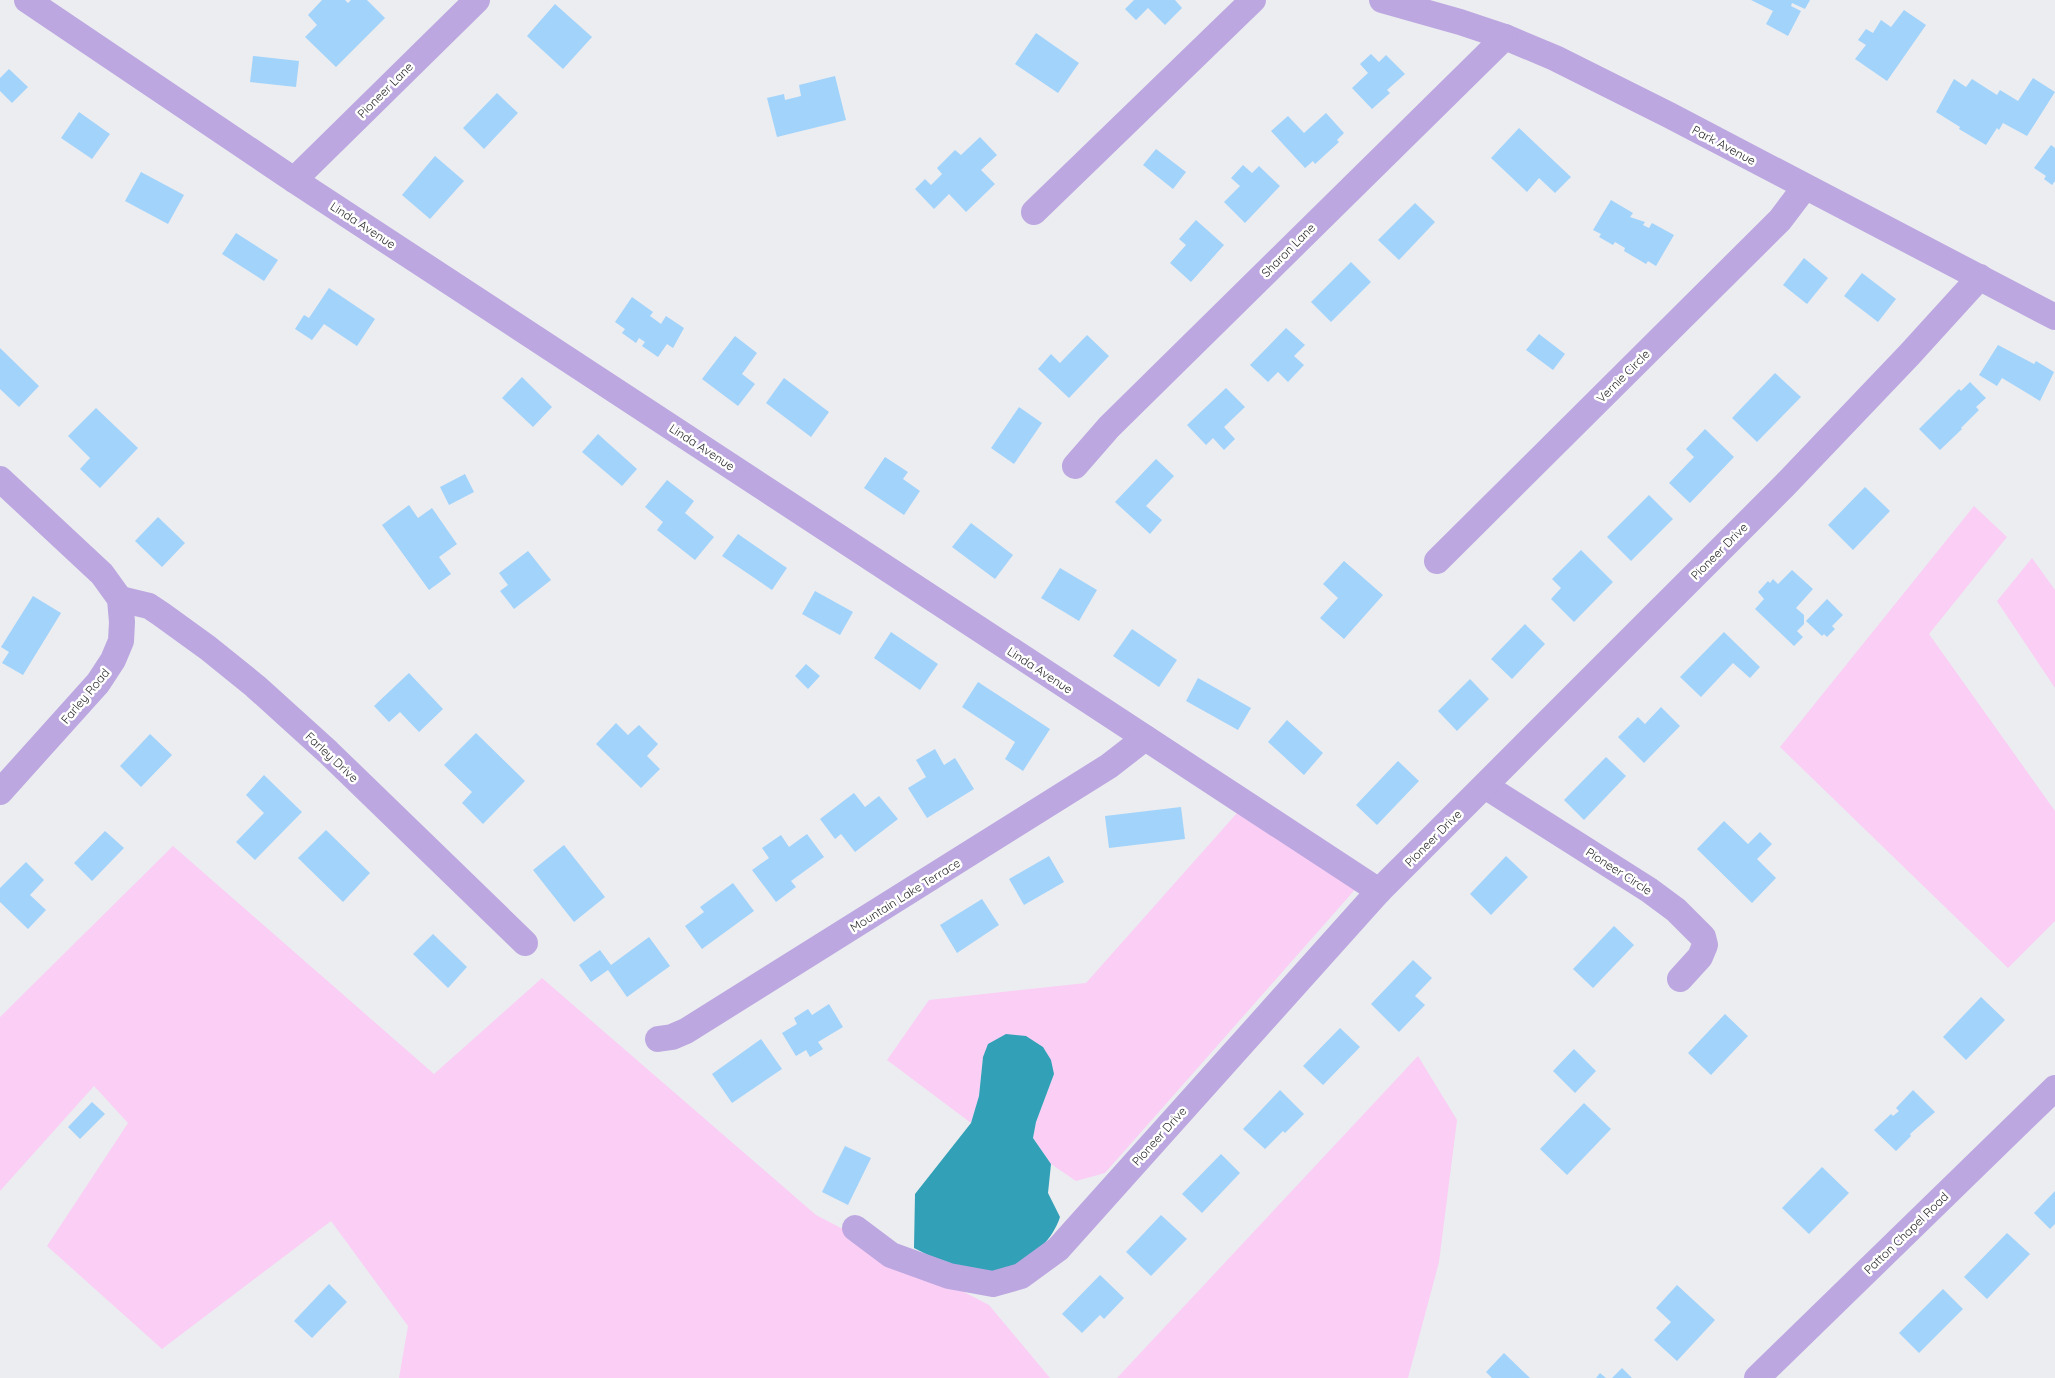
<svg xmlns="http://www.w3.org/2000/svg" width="2055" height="1378" font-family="Quicksand,sans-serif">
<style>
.green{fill:#facef5}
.water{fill:#32a0b7}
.building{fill:#a2d3fb}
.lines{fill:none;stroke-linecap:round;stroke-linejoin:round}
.minor{stroke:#bca7e0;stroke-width:26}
.labels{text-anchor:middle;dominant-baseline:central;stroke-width:5;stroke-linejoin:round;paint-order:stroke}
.street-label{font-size:12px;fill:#29292b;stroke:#fff}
</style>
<rect width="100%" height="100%" fill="#ecedf1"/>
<g class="green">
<path d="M1974,506L2007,537L1929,634L2055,811V921L2008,968L1780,747Z"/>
<path d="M2032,558L2055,590V688L1997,601Z"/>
<path d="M1237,813L1359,885L1105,1173L1076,1181L1051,1164L1033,1138L1036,1122L1054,1074L983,1057L979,1096L971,1123L887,1060L929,1000L1086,983Z"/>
<path d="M173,846L434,1074L542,978L816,1215L989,1305L1050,1378H399L408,1326L331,1221L162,1349L47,1246L128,1123L94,1086L0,1191V1017Z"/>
<path d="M1418,1056L1457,1120L1439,1262L1408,1378H1117Z"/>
</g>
<path class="water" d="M1006,1034L1026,1036L1043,1047L1051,1060L1054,1074L1036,1122L1033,1138L1051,1164L1048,1193L1060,1217C1049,1250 1022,1260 994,1279L928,1255L914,1248L915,1194L971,1123L979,1096L983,1057L988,1044Z"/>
<g class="building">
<path d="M322,0H345L348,3L351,0H367L385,18L336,67L305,37L317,25L308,15Z"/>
<path d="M1134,0H1175L1182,8L1165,25L1148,8L1136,20L1125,9Z"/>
<path d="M1751,0H1810L1805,9L1792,3L1791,6L1801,11L1788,36L1766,24L1773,11Z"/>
<path d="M555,4L592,37L563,69L527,36Z"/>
<path d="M1904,10L1926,25L1887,81L1855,59L1866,45L1858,40L1866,29L1873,33L1881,20L1891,27Z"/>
<path d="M1036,33L1079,63L1058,93L1015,64Z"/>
<path d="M1371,54L1379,62L1386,55L1405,74L1387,90L1390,93L1372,109L1352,88L1368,73L1360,64Z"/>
<path d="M253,56L299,61L296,87L250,82Z"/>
<path d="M9,69L28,87L12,103L0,91V78Z"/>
<path d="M835,76L846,120L777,137L767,98L784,94L785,100L801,96L799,85Z"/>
<path d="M2033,78L2055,92L2027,136L2003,123L1999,130L1997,128L1986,145L1959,129L1960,127L1936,112L1954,79L1966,87L1972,79L1997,95L2000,90L2018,101Z"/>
<path d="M497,93L518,113L484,149L463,128Z"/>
<path d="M79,112L110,134L92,159L61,138Z"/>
<path d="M1326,113L1344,133L1337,140L1339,142L1315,164L1313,161L1305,168L1271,131L1288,116L1304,133Z"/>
<path d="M1519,128L1571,177L1555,193L1539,178L1527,192L1491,158Z"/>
<path d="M980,137L997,155L981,170L995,184L966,212L949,194L934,209L915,189L925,179L931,185L942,174L937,168L955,150L961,155Z"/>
<path d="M2051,145L2055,148V181L2052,185L2044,179L2046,176L2034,168Z"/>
<path d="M1156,149L1186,172L1173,189L1143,165Z"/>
<path d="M435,156L464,181L430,219L402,195Z"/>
<path d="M1243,165L1252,173L1259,166L1280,186L1245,223L1224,202L1240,186L1231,178Z"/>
<path d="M141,172L184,195L168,224L125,201Z"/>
<path d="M1611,200L1633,213L1630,217L1645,222L1643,225L1649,228L1652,223L1674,235L1656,266L1648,261L1646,264L1624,251L1625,248L1615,242L1613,245L1599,237L1601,234L1593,230Z"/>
<path d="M1415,203L1435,222L1399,260L1378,240Z"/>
<path d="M1196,220L1224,245L1191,282L1170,263L1186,245L1179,239Z"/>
<path d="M236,233L278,260L264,281L222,254Z"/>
<path d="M1804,258L1828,278L1807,304L1783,285Z"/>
<path d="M1351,262L1371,282L1331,322L1311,302Z"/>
<path d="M1862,273L1896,299L1878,322L1844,296Z"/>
<path d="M329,288L375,319L357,346L324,324L312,340L295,329L304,315L309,318Z"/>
<path d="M632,297L653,312L650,316L661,324L666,316L684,328L673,348L667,344L658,357L642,346L645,342L639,338L636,343L622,333L625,329L615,322Z"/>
<path d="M1286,328L1305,345L1294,356L1304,365L1288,382L1278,372L1268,382L1250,365Z"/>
<path d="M1539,334L1565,354L1553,370L1526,350Z"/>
<path d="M1087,335L1109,356L1069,398L1038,369L1051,354L1060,363Z"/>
<path d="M735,336L757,353L742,374L755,384L738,406L702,379Z"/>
<path d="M1998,345L2034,364L2036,361L2054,372L2040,401L2002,378L1997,386L1979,375Z"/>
<path d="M0,348L39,386L19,407L0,389Z"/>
<path d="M1775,373L1801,397L1757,442L1732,418Z"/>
<path d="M522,377L552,407L533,427L502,398Z"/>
<path d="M784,378L829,412L811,437L766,403Z"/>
<path d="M1970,382L1986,398L1976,407L1979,410L1961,428L1962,429L1940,450L1919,429L1959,389L1961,391Z"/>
<path d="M1226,388L1245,407L1224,427L1235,439L1224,450L1213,438L1206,445L1187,425Z"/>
<path d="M1019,407L1042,423L1014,464L991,448Z"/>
<path d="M96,408L138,448L100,488L80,469L90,458L68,436Z"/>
<path d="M1705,429L1734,457L1690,503L1669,483L1694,457L1686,449Z"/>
<path d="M598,434L637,469L622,486L582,452Z"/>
<path d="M885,457L908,472L903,479L920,491L904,515L864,488Z"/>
<path d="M1156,459L1174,476L1146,506L1162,520L1150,534L1115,502Z"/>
<path d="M465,474L474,492L449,505L440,487Z"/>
<path d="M667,480L694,501L685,513L714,537L695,560L657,530L663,522L645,507Z"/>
<path d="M1865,487L1890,511L1853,550L1828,525Z"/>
<path d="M1649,495L1673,519L1631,561L1607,537Z"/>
<path d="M409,505L418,518L432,508L457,544L439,557L451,574L429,590L382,525Z"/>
<path d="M158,517L185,543L162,567L135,541Z"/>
<path d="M971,523L1013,555L995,579L952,547Z"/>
<path d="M738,534L787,568L772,590L722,556Z"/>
<path d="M1581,550L1613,582L1574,622L1551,599L1561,588L1552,579Z"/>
<path d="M528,551L551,580L514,609L500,591L508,585L499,573Z"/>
<path d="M1344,561L1383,595L1344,639L1320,618L1338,598L1323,584Z"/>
<path d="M1060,568L1097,590L1079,621L1041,598Z"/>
<path d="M1792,570L1813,589L1796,608L1804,615V624L1797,631L1803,637L1794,646L1755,609L1764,599L1758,592L1768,581L1770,583L1773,579L1778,584Z"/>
<path d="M815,591L853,612L840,635L802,614Z"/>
<path d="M33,596L61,613L23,675L2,663L9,652L1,647Z"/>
<path d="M1827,599L1843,615L1832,626L1835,629L1827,637L1824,634L1822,636L1806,621Z"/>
<path d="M1525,624L1545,644L1512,679L1491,659Z"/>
<path d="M1132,629L1177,660L1159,687L1113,656Z"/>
<path d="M891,632L938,664L920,690L874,658Z"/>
<path d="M1724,632L1760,667L1750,678L1733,663L1701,697L1680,677Z"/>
<path d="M806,664L820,676L808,689L795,676Z"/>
<path d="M409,673L443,709L419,732L400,712L389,722L374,706Z"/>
<path d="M1198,678L1251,708L1238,730L1186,701Z"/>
<path d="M1470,679L1489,699L1457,731L1438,711Z"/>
<path d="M978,682L1050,729L1023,771L1005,759L1015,742L962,707Z"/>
<path d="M1661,707L1680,726L1644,763L1618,737L1638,717L1645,724Z"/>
<path d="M1287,720L1323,753L1304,775L1268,742Z"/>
<path d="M616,723L628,735L639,725L658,744L647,756L660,769L641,788L596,744Z"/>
<path d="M476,733L525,781L483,824L462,803L472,792L444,765Z"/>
<path d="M150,734L172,755L141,787L120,766Z"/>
<path d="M935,749L944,765L955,758L974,789L927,818L908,788L926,777L916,760Z"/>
<path d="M1606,757L1626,776L1584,820L1564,800Z"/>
<path d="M1398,761L1419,781L1377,825L1356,805Z"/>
<path d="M264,775L302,812L255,860L236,842L264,813L246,795Z"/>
<path d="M854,793L865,807L879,796L898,819L855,852L841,834L835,839L820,819Z"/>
<path d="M1181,807L1185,839L1109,848L1105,816Z"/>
<path d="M1724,821L1748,844L1760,832L1772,844L1757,859L1776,878L1752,903L1697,849Z"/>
<path d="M326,830L370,873L343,902L298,858Z"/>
<path d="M105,831L124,848L92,881L74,863Z"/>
<path d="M807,834L824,857L791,881L796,887L776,902L752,870L769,858L762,848L781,835L789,847Z"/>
<path d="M564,845L605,897L574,922L533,870Z"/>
<path d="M1049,856L1064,882L1024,905L1009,879Z"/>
<path d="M1506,856L1528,877L1491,915L1470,894Z"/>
<path d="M26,862L44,880L30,895L46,910L28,929L0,902V888Z"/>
<path d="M733,883L754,911L702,949L685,926L704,912L700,907Z"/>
<path d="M982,899L999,925L957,953L940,925Z"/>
<path d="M1614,926L1634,945L1593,988L1573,969Z"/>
<path d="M433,934L467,967L448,988L413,954Z"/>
<path d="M649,937L670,966L627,997L608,970L591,982L579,965L600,950L611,965Z"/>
<path d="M1413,960L1432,978L1415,996L1425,1005L1399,1032L1371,1004Z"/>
<path d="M1981,997L2005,1020L1966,1060L1943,1037Z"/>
<path d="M829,1004L843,1027L818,1042L823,1049L810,1057L806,1050L796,1056L782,1033L797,1024L794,1018L808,1009L812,1015Z"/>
<path d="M1725,1014L1748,1036L1711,1075L1688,1053Z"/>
<path d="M1340,1028L1360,1047L1323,1085L1303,1066Z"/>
<path d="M761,1039L782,1069L732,1103L712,1074Z"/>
<path d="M1574,1049L1596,1071L1575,1093L1553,1071Z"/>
<path d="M1280,1090L1304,1114L1285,1133L1283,1131L1265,1149L1243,1129Z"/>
<path d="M1913,1090L1935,1112L1910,1134L1911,1136L1896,1151L1874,1130L1891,1114L1893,1116L1899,1111L1896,1108Z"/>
<path d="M92,1102L105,1114L80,1139L68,1127Z"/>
<path d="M1584,1103L1611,1129L1567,1175L1540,1149Z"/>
<path d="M845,1146L871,1158L848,1205L822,1192Z"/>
<path d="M1221,1154L1240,1173L1202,1213L1182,1194Z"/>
<path d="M1822,1167L1849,1193L1809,1234L1782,1208Z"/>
<path d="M2055,1191V1224L2050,1229L2034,1213Z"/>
<path d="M1161,1215L1187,1239L1151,1276L1126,1252Z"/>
<path d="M2007,1233L2030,1254L1987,1299L1964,1277Z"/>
<path d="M1100,1275L1124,1298L1104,1319L1100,1315L1082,1333L1062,1314Z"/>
<path d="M329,1284L347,1302L312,1338L294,1321Z"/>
<path d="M1677,1285L1715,1320L1677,1361L1654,1340L1671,1322L1656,1308Z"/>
<path d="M1943,1289L1963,1309L1919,1353L1899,1333Z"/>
<path d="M1504,1353L1530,1378H1492L1486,1372Z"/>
<path d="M1622,1368L1632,1378H1612Z"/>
<path d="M1600,1373L1606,1378H1596Z"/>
</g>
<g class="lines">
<g class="minor">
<path d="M27,0L294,180L1379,891"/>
<path d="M1382,0L1460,22L1505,37L1555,58L1669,115L2055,317"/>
<path d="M294,180L477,0"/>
<path d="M1034,212L1253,0"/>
<path d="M1075,466L1109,427L1505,37"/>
<path d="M0,479L102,574L120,599L122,622L121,641L113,660L98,683L0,792"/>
<path d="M1437,561L1780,220L1805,187"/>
<path d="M120,599L149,606L161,614L208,648L255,686L328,752L525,943"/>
<path d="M1485,786L1649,890L1676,910L1703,937L1705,945L1700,957L1680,979"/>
<path d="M658,1039L672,1037L686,1031L1109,766L1145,738"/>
<path d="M855,1228L891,1255L949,1276L993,1284L1021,1276L1058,1249L1379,891L1784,486L1909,355L1980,277"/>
<path d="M1757,1378L2055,1088"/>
</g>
</g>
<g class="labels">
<g class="street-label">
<text transform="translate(385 90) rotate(-45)">Pioneer Lane</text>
<text transform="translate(1724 145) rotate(28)">Park Avenue</text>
<text transform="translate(363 225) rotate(33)">Linda Avenue</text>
<text transform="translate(1288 250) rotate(-45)">Sharon Lane</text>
<text transform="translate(1623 376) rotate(-45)">Vernie Circle</text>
<text transform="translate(702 447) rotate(33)">Linda Avenue</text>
<text transform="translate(1719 551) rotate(-45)">Pioneer Drive</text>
<text transform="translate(1040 670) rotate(33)">Linda Avenue</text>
<text transform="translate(85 696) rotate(-50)">Farley Road</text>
<text transform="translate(332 757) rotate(43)">Farley Drive</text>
<text transform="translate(1433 838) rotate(-45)">Pioneer Drive</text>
<text transform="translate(1619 871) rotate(33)">Pioneer Circle</text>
<text transform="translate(905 895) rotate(-32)">Mountain Lake Terrace</text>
<text transform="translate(1159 1136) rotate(-48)">Pioneer Drive</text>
<text transform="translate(1906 1233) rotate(-44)">Patton Chapel Road</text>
</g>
</g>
</svg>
